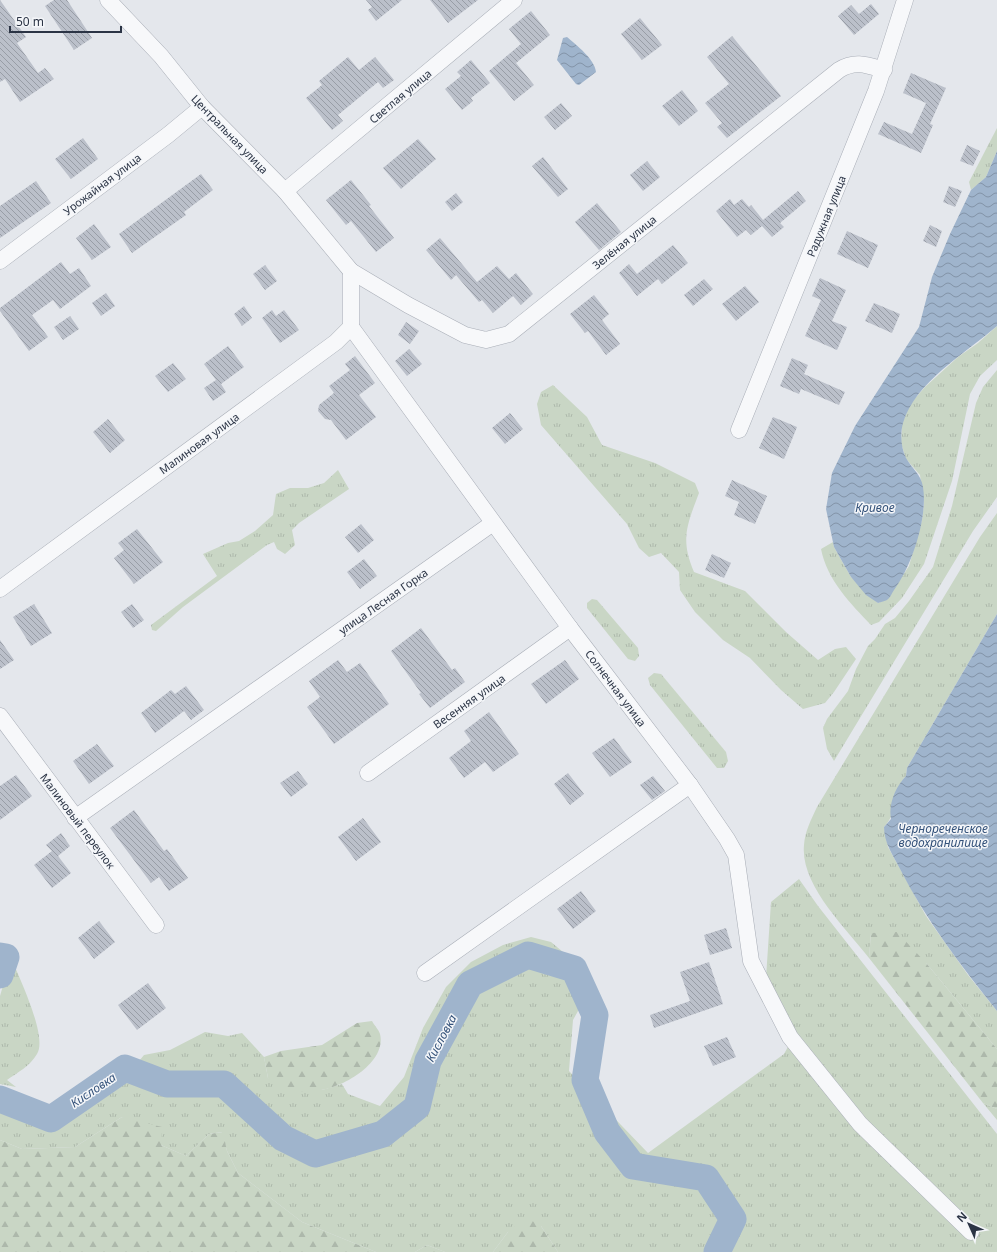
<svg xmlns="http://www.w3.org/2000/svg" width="997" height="1252" font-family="'Noto Sans',sans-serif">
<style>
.grass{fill:url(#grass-tufts)}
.forest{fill:url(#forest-firs)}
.water{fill:url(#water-waves)}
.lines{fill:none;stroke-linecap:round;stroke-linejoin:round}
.river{stroke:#9fb4cc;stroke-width:27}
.building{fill:url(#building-back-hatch)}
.minor-casing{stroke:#a9aeb7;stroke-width:17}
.minor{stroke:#f7f8fa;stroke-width:16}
.labels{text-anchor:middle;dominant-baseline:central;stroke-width:3;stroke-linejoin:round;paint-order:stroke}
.street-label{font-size:11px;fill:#2b3445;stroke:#f4f6f9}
.water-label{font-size:12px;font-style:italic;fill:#34527a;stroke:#f4f6f9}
</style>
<defs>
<pattern id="grass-tufts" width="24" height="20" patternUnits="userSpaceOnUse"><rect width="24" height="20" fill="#c9d6c5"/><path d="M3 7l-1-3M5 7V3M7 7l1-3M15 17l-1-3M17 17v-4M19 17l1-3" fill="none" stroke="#adb8ab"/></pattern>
<pattern id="forest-firs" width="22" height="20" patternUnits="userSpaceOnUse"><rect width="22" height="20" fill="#c9d6c5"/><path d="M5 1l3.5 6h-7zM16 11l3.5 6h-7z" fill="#adb8ab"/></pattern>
<pattern id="water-waves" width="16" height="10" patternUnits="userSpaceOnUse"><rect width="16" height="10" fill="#9fb4cc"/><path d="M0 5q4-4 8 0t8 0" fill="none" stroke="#8293a7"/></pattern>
<pattern id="building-back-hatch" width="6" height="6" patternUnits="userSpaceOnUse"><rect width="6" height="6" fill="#bbc0ca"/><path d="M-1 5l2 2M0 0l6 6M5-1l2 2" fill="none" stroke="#989da6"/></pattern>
</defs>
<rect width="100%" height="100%" fill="#e4e7ec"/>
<g class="grass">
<path d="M997,128V151L986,177L971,190L969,182Z"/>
<path d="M997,326V360L980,376L970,394L952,481L924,564L902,598L879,622L871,625C851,604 827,580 821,549L833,542L834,547L851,577L878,603L887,599L909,566L922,520L924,504L920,475L906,459L901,443L902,424L910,404L925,387L958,357L978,343Z"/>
<path d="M997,370V497L973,531L834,761L827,749L823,728L827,719L848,691L856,669L868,646L875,639L885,624L895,618L909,601L933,567L952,506L976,403L983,387Z"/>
<path d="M553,385L587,417L602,445L655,463L695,483L699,493C687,525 680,539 694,572L745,591L786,632L818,660L835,649L846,647L856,659L834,692L825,703L803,709L781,690L750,658L723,640L695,612L680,590L679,572L661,553L649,557L639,548L627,524L541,425L537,404L541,392Z"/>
<path d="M338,470L349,489L299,523L292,530L295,545L285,554L277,549L274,542L267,545L183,607L156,631L152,630L151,625L217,576L203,554L228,543L239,541L255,531L273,515L276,494L290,488H308L324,483Z"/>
<path d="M997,513V614L907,768L906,776C892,790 899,812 884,827L888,847L926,916L968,975L997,1011V1049L927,964L871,933L869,958C846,928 800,885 804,845C805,831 811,820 817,807L980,537Z"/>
<path d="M592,599L597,600L638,648L639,656L635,661L628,659L587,608V603Z"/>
<path d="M654,673L661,674L726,752L728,761L724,768H717L650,685L648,678Z"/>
<path d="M799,879L818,906L997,1134V1252H558L541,1226L508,1232L493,1252H445L427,1245L415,1252H376L302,1222L238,1173L227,1151L222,1132L209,1134L186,1156L161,1145L122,1117L75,1147L22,1149L0,1140V1089L25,1096L63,1115L118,1078L126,1075L169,1090L220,1088L257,1111L278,1142L297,1151L320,1155L386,1136L406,1122L420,1108L434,1057L447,1031L472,993L482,984L512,968L529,967L540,964L555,966L569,972L583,1002L573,1020L569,1071L648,1153L784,1054L794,1036L766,978L771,902Z"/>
<path d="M531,937L551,942L575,962L552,954L529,951L507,956L476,973L457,994L436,1033L422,1060L418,1085L413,1103L402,1115L375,1133L305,1145L287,1139L275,1118L256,1101L226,1080L211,1075L180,1082L154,1072L139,1061L144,1055L170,1050L205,1032L228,1036L242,1033L264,1057L268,1078L322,1090L342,1084L348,1094L380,1106L404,1077L423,1028L446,987L471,962L503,945Z"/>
<path d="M11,958C19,977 48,1037 37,1054C30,1066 17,1073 7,1080L16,1087L0,1084V996Z"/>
<path d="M983,1103L997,1109V1120Z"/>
</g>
<g class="forest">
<path d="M897,932L927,964L997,1049V1109L983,1103L869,958L871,933Z"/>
<path d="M372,1021C374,1025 379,1030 380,1034C387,1062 344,1087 321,1090C306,1093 291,1091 276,1088L268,1078L264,1057L281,1051L322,1045L357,1023Z"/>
<path d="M122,1117L162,1127L161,1145L186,1156L209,1134L223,1132L227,1151L238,1173L302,1222L376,1252H0V1140L22,1149L75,1147Z"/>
<path d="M526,1217L541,1226L558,1252H493L508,1232Z"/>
<path d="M427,1245L445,1252H415Z"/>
</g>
<g class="water">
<path d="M567,37C576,45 595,59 596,72L579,85L576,84L557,60L563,38Z"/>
<path d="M997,151V326C966,353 915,382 903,423C900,434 901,448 906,458C912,469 921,474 923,487C928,517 912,566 894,590C892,593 890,598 887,600C885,601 881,602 878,603L866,595L851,577L834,547L826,509L832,473L855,426L919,327L932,277L950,234L971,190L986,177Z"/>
<path d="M997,614V1011C961,966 926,920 900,869C893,855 884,843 884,827L891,819C888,804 896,786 906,776L907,768Z"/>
</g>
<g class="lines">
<g class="river">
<path d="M0,956L6,957L0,975"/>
<path d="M0,1099L51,1119L125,1068L167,1084H224L283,1138L315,1154L383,1134L417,1107L428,1061L470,984L528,955L574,969L595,1015L585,1080L607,1132L633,1166L706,1178L733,1219L717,1252"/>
</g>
</g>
<g class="building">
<path d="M0,0L26,37L17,43L38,73L45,68L54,79L20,102L5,79L0,82Z"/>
<path d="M54,0H67L92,38L74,50L45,6Z"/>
<path d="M366,0H402L376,21L368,10L372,7Z"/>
<path d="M430,0H478L448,23Z"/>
<path d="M871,4L879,14L854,35L838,16L851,5L859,14Z"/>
<path d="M531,11L550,35L516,63L534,85L514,101L489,71L521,44L509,29Z"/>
<path d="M640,18L662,45L642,60L621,34Z"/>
<path d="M732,36L781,96L727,138L717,127L722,123L705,103L729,84L707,57Z"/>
<path d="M348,57L359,70L375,57L394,80L383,88L378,82L338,115L343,121L332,130L306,98L322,85L319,81Z"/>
<path d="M471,60L490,83L471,98L473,101L462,110L445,89L461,76L457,72Z"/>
<path d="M911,73L946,88L930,124L933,125L921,153L878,134L884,122L912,134L926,103L903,93Z"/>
<path d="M682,90L698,111L679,126L662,106Z"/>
<path d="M561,103L572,116L555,130L544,117Z"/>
<path d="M83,138L98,159L71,179L55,159Z"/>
<path d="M418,139L436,159L401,189L383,168Z"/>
<path d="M967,145L980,151L973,166L960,161Z"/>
<path d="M543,157L568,189L558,197L532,166Z"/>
<path d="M647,161L660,177L643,191L630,175Z"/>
<path d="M201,174L213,190L184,212L186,215L132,253L119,234Z"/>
<path d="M351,180L371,205L369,206L394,238L376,252L351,221L346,225L326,200Z"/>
<path d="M36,181L51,203L0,238V206Z"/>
<path d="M949,186L962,191L955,207L943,202Z"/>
<path d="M798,191L806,201L780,223L784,227L772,237L762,226L751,235L746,230L737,237L716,211L730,199L734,205L742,199L749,207L751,205L763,220Z"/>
<path d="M456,193L463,202L452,211L445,202Z"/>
<path d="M597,203L621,232L599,250L575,222Z"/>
<path d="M94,224L111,247L92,260L76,238Z"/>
<path d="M930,225L942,231L936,247L923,241Z"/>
<path d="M847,231L878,245L868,268L837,254Z"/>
<path d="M440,238L477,282L497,266L509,279L516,273L533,294L521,305L513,296L493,313L482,300L479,302L456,275L451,280L426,250Z"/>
<path d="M673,245L688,263L662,284L658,279L637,296L619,273L629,264L637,274Z"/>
<path d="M61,262L70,274L79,268L91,286L60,309L53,300L32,315L48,337L29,351L0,311V308Z"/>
<path d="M265,265L277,281L265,290L253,274Z"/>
<path d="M820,278L846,290L832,321L847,327L837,350L805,336L821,300L812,296Z"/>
<path d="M704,279L713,289L693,306L684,295Z"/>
<path d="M745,286L759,302L736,321L722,304Z"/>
<path d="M106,293L115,306L101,316L92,303Z"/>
<path d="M594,295L609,314L602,320L620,344L606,355L588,331L585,333L570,314Z"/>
<path d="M874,303L900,314L892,333L865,321Z"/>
<path d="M244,306L252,318L242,326L234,314Z"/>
<path d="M272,310L276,316L284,310L299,330L280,343L262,318Z"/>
<path d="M70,316L79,329L63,340L54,327Z"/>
<path d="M406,322L419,331L410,344L398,335Z"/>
<path d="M228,346L244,367L221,384L226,392L213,401L204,388L216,380L204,364Z"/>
<path d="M409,349L422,364L407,376L395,361Z"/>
<path d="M355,356L375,383L359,395L376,417L346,440L331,420L325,419L318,411L319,405L334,393L329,386L350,370L345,364Z"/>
<path d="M792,358L808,365L804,374L845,392L839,405L801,389L799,394L780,386Z"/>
<path d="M173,363L186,379L168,392L155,376Z"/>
<path d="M510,413L523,429L505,444L492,428Z"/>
<path d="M773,417L797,427L784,459L759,448Z"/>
<path d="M108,419L125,440L110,453L93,432Z"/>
<path d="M732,480L767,496L755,524L734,515L739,502L725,496Z"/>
<path d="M361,524L374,540L358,553L345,537Z"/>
<path d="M137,529L163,562L134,584L114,558L124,550L118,543Z"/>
<path d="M712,554L731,563L724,578L705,570Z"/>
<path d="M364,559L377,576L360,589L347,572Z"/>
<path d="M34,604L52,633L31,646L13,617Z"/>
<path d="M132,604L144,620L133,628L121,612Z"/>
<path d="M421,628L452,670L455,668L465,682L430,708L419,694L421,693L391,651Z"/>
<path d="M0,640L14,660L0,669Z"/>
<path d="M338,660L347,672L360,663L389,704L334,744L307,707L320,697L309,681Z"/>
<path d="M565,660L579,679L546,704L531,684Z"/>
<path d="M186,686L204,710L191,720L184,711L155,733L141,713L171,690L175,694Z"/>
<path d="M489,712L519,754L493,772L485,762L464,778L449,758L471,741L464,731Z"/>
<path d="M614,738L632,762L610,777L592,753Z"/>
<path d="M97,744L114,766L89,784L73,761Z"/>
<path d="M298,771L308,784L291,797L280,783Z"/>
<path d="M568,773L584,794L570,805L554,784Z"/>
<path d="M16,775L32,796L0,820V786Z"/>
<path d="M653,776L665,791L652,800L640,785Z"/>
<path d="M134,810L164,851L167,849L188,878L169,891L159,877L151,883L110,828Z"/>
<path d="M363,818L381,842L356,861L338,837Z"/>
<path d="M61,833L70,846L58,856L71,873L52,888L34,865L52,851L46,845Z"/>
<path d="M581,891L596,911L573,929L557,909Z"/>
<path d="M99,921L115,942L94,959L78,938Z"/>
<path d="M726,928L732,948L710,955L704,935Z"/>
<path d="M709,962L723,1004L654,1028L650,1015L690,1001L680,972Z"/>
<path d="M148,983L166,1008L137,1030L118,1005Z"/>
<path d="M727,1037L736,1057L713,1066L704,1046Z"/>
</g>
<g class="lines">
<g class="minor-casing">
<g id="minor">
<path d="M108,0L161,56L202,107L285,191L351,271L408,305L465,335L486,340L509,334L839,70C855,60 867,65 884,70"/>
<path d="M285,191L514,0"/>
<path d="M0,261L168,135L202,107"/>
<path d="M351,327L570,628L690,785L727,839L736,855L751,961L790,1037L860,1124L971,1232"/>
<path d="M739,430L876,91L905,0"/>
<path d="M0,589L336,342L351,327V271"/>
<path d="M0,716L156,925"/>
<path d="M368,773L570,628"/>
<path d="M75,818L493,523"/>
<path d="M425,973L690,785"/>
</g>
</g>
<use href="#minor" class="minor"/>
</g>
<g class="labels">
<g class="street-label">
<text transform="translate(400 96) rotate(-40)">Светлая улица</text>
<text transform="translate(230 134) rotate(46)">Центральная улица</text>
<text transform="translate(102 184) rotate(-37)">Урожайная улица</text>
<text transform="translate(826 216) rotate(-68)">Радужная улица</text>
<text transform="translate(624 242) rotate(-39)">Зелёная улица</text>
<text transform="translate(199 443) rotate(-36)">Малиновая улица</text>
<text transform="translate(383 601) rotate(-35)">улица Лесная Горка</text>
<text transform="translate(616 688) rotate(53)">Солнечная улица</text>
<text transform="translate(469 701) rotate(-35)">Весенняя улица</text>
<text transform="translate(78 821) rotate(53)">Малиновый переулок</text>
</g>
<g class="water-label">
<text x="875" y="507">Кривое</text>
<text x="943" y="828">Чернореченское<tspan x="943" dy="14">водохранилище</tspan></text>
<text transform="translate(441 1038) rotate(-62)">Кисловка</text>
<text transform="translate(93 1090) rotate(-34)">Кисловка</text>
</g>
</g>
<g transform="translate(969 1224) rotate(315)" stroke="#f4f6f9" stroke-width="3" paint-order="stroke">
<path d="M0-3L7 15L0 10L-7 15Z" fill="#2b3445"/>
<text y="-6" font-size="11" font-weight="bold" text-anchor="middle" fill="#2b3445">N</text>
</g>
<path d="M10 26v6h111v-6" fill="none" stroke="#2b3445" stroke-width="2"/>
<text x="16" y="26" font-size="12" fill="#2b3445" stroke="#f4f6f9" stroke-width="3" paint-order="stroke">50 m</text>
</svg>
